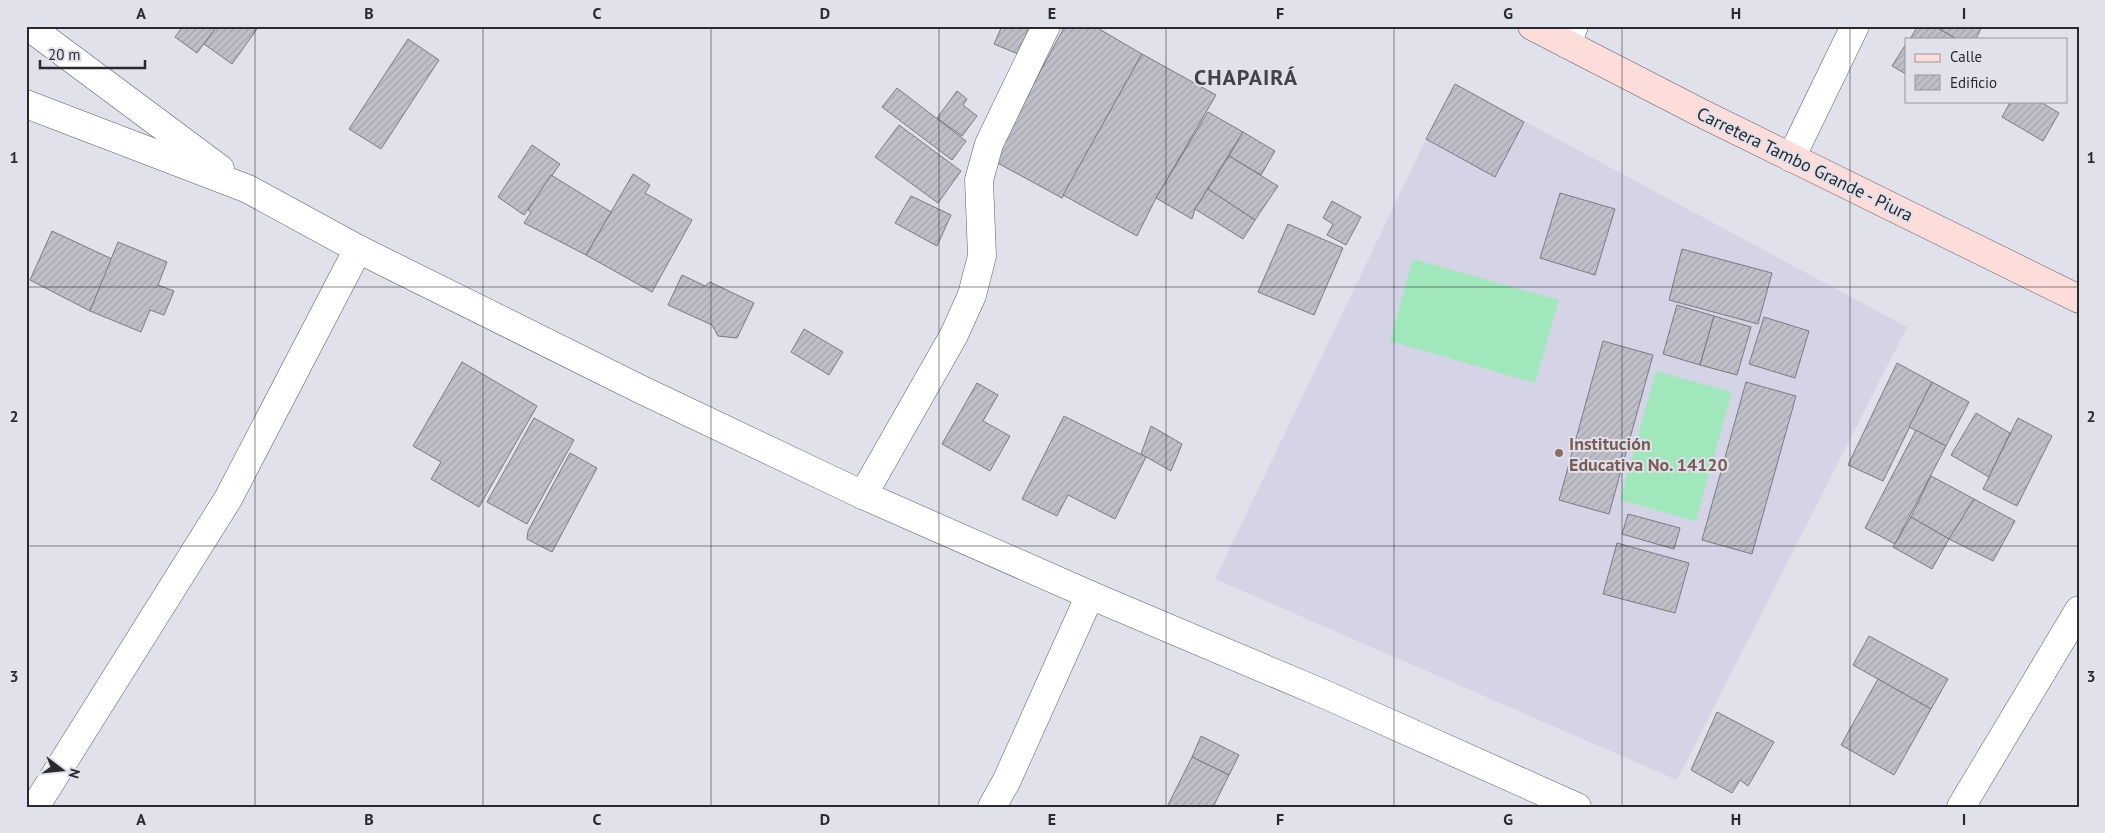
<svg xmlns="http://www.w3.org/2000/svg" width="2105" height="833" font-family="'PT Sans',sans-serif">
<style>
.built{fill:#d5d4e6}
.garden{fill:#a0e8bc}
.building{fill:url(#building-hatch);stroke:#7a7a83}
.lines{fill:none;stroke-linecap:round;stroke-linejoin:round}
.street-casing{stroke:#5e5e67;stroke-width:29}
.secondary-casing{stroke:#5e5e67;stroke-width:29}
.street{stroke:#fff;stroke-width:28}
.secondary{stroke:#fdddda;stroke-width:28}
.grid{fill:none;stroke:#2a2a2e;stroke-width:1;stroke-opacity:0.55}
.education-dot{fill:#8d6e63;stroke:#e1e1eb;stroke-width:2}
.labels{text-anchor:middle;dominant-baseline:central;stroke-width:4;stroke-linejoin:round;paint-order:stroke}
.street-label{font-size:18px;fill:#2a2a2e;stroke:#e1e1eb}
.education-label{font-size:18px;font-weight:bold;fill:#785e54;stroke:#e1e1eb;text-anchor:start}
.district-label{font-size:22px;font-weight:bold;letter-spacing:1px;fill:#42424a;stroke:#e1e1eb}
.neatline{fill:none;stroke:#2a2a2e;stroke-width:2}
.grid-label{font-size:16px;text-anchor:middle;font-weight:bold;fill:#2a2a2e}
</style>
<defs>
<pattern id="building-hatch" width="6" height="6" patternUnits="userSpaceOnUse" patternTransform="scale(1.25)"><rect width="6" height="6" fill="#bfbfc9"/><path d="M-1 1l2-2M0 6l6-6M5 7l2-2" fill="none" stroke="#a4a4ad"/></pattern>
</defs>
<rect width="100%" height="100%" fill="#e1e1eb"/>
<path class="built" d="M1455,84L1907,327L1677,780L1215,579L1426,139Z"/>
<g class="garden">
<path d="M1413,259L1559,300L1535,383L1390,341Z"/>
<path d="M1656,371L1732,392L1696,521L1620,500Z"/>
</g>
<g class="building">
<path d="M183,26H217L197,53L175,37Z"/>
<path d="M217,26H259L232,64L204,44Z"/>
<path d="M1002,26H1030L1018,54L994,44Z"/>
<path d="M1065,26H1094L1142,54L1062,198L992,160Z"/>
<path d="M1918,26H1934L1957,39H1910Z"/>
<path d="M1934,26H1982L1976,39H1957Z"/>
<path d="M408,39L439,60L381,149L349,129Z"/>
<path d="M1906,44V74L1892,66Z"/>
<path d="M1142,54L1216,95L1156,198L1137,236L1063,195Z"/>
<path d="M1455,84L1524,122L1495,177L1426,139Z"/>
<path d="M897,88L966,141L952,160L882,107Z"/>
<path d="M957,91L967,99L963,105L977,116L962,136L937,118Z"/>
<path d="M2011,101H2039L2059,113L2043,141L2002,117Z"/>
<path d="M1208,112L1243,132L1195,209L1192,219L1156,198Z"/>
<path d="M899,125L961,171L938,203L875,157Z"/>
<path d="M1243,132L1275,151L1261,175L1229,156Z"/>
<path d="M532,145L560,164L524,215L498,197Z"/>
<path d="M1229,156L1278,186L1255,220L1208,189Z"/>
<path d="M633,174L650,185L645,193L692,220L652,292L586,255Z"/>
<path d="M551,175L611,212L586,255L524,223L531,212L528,210Z"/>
<path d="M1208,189L1255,220L1243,239L1195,209Z"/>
<path d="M1560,193L1615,209L1595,275L1540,258Z"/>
<path d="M911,196L951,215L937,246L895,223Z"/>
<path d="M1332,201L1361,217L1346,245L1327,235L1333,224L1323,218Z"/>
<path d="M1288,224L1343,248L1314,315L1258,292Z"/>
<path d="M52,231L112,259L90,311L30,280Z"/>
<path d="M118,242L167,262L158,285L174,291L164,315L150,310L141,332L90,311Z"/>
<path d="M1682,249L1772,273L1758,324L1669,300Z"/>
<path d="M682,275L705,286L710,282L754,303L737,338L718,336L712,325L668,305Z"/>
<path d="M1677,305L1714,316L1700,365L1663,354Z"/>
<path d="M1714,316L1751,327L1737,375L1700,365Z"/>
<path d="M1764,317L1809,331L1795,378L1749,364Z"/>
<path d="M804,329L843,352L829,375L791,352Z"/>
<path d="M1603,341L1653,355L1609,514L1559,500Z"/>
<path d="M462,362L537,406L479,507L431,479L441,462L413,446Z"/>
<path d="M1897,363L1932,382L1883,481L1848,465Z"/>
<path d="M1746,382L1796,396L1752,554L1702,540Z"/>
<path d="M1932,382L1969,402L1946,446L1909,427Z"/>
<path d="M977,383L998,395L983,421L1010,436L990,471L942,444Z"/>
<path d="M1976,413L2010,433L1989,477L1951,455Z"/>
<path d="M1064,416L1146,457L1115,519L1068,495L1057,516L1022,499Z"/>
<path d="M534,418L574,440L527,524L487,502Z"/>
<path d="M2018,418L2052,436L2017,506L1983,489Z"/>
<path d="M1151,426L1182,444L1171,471L1141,454Z"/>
<path d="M1916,430L1946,446L1895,544L1865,528Z"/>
<path d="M570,453L597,468L552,552L527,539L528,531Z"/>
<path d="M1931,476L1974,499L1949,539L1911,517Z"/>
<path d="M1974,499L2015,521L1993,561L1949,539Z"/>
<path d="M1628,514L1680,528L1674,549L1622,534Z"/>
<path d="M1911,517L1949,539L1932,569L1893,547Z"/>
<path d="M1617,543L1689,563L1675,613L1603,594Z"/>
<path d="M1869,636L1948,679L1931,709L1853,665Z"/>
<path d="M1878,679L1931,709L1894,775L1841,745Z"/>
<path d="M1717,712L1774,742L1748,786L1740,780L1732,793L1691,770Z"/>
<path d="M1201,736L1239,755L1229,775L1192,757Z"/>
<path d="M1192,757L1229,775L1213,807H1167Z"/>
</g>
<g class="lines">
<g class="street-casing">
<g id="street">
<path d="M28,26L220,169"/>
<path d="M1567,44L1574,26"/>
<path d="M26,104L248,189L358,249L642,390L863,495L1090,595L1324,694L1577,807"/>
<path d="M1791,158L1855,26"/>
<path d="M863,495L954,335L972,295L982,256L979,180L989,144L1046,26"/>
<path d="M40,799L228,499L358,249"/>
<path d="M992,807L1007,780L1090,595"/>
<path d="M1961,807L2079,610"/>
</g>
</g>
<g class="secondary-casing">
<path id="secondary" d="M1532,26L1701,113L2079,299"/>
</g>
<use href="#street" class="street"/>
<use href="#secondary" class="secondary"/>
</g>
<path class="grid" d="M255,26V807M483,26V807M711,26V807M939,26V807M1166,26V807M1394,26V807M1622,26V807M1850,26V807M26,287H2079M26,546H2079"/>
<circle class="education-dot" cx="1559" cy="453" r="5"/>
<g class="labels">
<g class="street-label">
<text transform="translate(1805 164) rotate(26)">Carretera Tambo Grande - Piura</text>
</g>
<g class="education-label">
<text x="1569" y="443">Institución<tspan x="1569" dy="21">Educativa No. 14120</tspan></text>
</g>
<g class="district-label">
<text x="1246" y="77">CHAPAIRÁ</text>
</g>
</g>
<rect width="2105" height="833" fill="none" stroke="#e1e1eb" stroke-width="55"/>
<rect x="1905" y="38" width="162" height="65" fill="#e1e1eb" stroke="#98989f"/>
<rect x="1915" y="54" width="25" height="8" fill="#fdddda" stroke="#98989f"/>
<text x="1950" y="62" font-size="15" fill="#2a2a2e">Calle</text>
<rect x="1915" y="75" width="25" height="15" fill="url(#building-hatch)" stroke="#98989f"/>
<text x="1950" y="88" font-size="15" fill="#2a2a2e">Edificio</text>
<g transform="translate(62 770) rotate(106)" stroke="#e1e1eb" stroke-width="4" paint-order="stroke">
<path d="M0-4L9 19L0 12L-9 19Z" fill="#2a2a2e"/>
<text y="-8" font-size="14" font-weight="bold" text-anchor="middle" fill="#2a2a2e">N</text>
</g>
<path d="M40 60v8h105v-8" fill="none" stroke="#2a2a2e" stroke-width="2.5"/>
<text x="48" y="60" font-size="15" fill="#2a2a2e" stroke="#e1e1eb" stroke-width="4" paint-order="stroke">20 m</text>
<rect x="28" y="28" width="2050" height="778" class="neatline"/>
<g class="grid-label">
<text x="141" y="19">A</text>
<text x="369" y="19">B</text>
<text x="597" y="19">C</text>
<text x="825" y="19">D</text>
<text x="1052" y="19">E</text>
<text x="1280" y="19">F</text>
<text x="1508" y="19">G</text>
<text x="1736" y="19">H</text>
<text x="1964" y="19">I</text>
<text x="14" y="163">1</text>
<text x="2091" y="163">1</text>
<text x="14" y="422">2</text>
<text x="2091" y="422">2</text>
<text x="14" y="682">3</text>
<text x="2091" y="682">3</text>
<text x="141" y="825">A</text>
<text x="369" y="825">B</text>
<text x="597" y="825">C</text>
<text x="825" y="825">D</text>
<text x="1052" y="825">E</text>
<text x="1280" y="825">F</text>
<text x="1508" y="825">G</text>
<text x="1736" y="825">H</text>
<text x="1964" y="825">I</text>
</g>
</svg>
